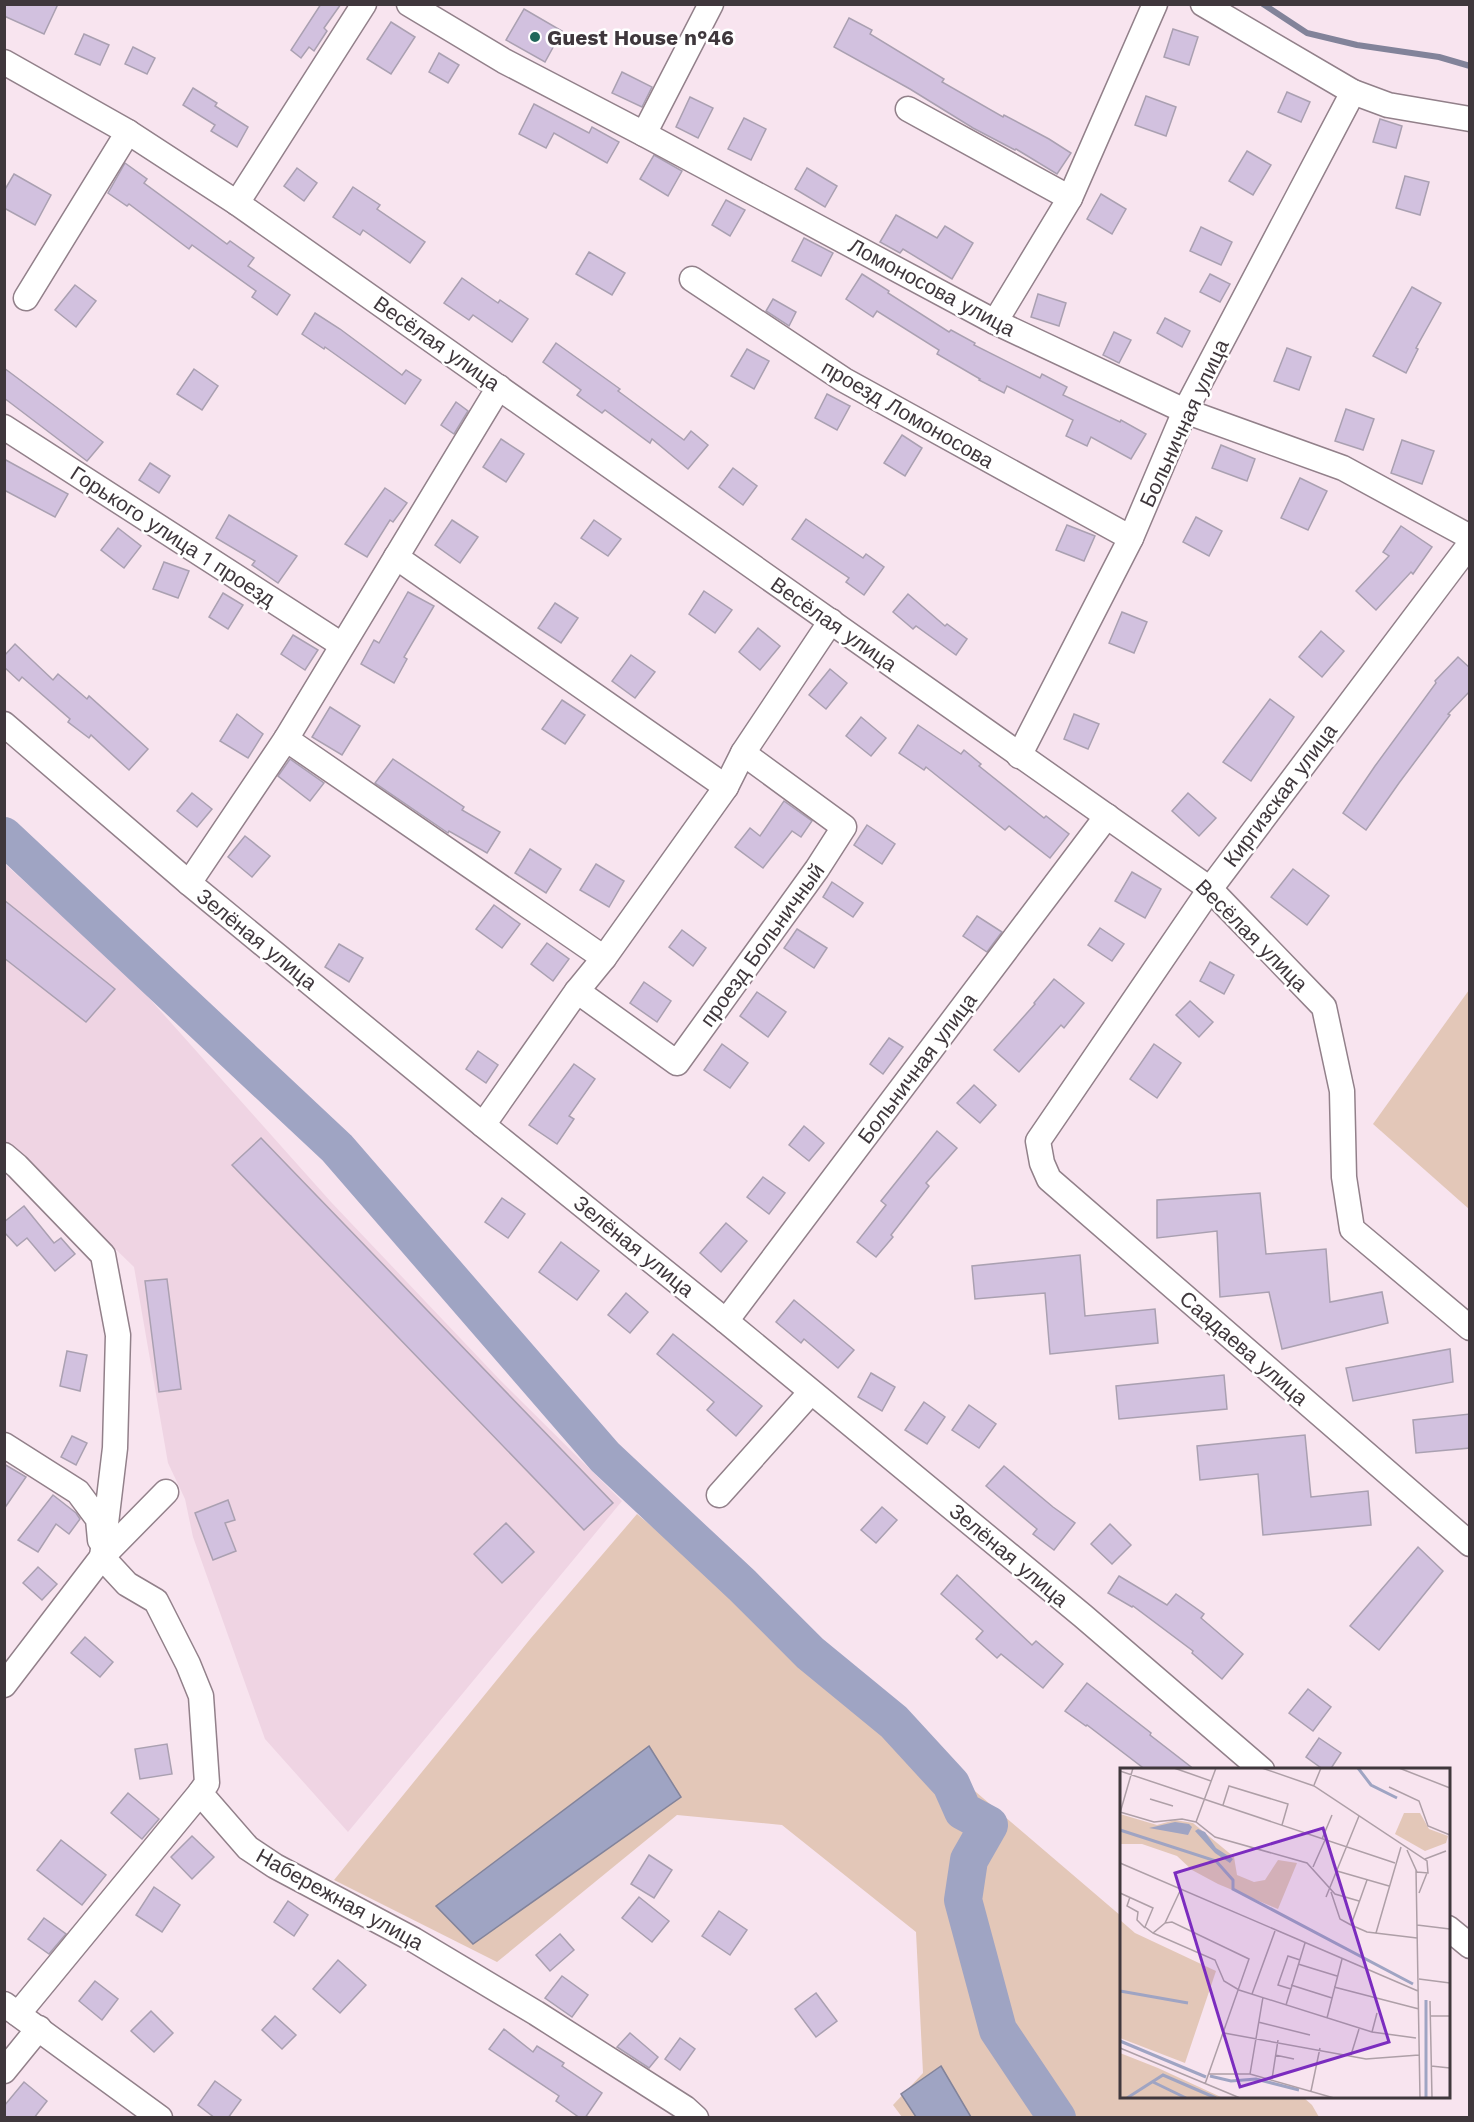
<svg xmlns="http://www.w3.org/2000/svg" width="1474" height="2122" font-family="'Work Sans',sans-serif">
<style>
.built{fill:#efd4e3}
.green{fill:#e3c7b8}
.water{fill:#9fa4c3;stroke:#82839a;stroke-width:1.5}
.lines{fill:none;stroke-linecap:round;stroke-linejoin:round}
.stream{stroke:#82839a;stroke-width:6}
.river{stroke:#9fa4c3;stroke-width:38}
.building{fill:#d2c1df;stroke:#aaa0b1;stroke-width:1.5}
.street-casing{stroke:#92808a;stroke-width:27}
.street{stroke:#fff;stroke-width:24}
.poi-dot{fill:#21675b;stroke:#fff;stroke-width:2}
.labels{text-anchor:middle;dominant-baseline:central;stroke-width:5;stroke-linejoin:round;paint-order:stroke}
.poi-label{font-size:21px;font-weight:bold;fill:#3f373c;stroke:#fff;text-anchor:start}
.street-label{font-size:21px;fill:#3f373c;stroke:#fff}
.inset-river{fill:none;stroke:#9fa4c3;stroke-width:3}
.inset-road{fill:none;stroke:#ae9fa7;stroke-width:1.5}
.view{fill:#7b2cbf;fill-opacity:0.15;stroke:#7b2cbf;stroke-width:3}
.inset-edge{fill:none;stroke:#3f373c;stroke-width:3}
</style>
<rect width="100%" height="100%" fill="#f8e4ef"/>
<path class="built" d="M5,864L132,979L331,1202L499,1379L622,1501L348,1832L265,1739L193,1537L185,1499L168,1463L134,1267L5,1142Z"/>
<g class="green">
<path d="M1469,990V1209L1373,1124Z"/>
<path d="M637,1514L801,1651L928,1751L1121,1916L1122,2096L1303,2097L1312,2105L1319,2117H902L893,2105L923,2073L916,1932L782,1825L677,1815L497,1962L334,1880L531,1638Z"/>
</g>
<g class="water">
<path d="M649,1746L681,1797L473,1944L436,1906Z"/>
<path d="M941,2066L971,2117H916L901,2094Z"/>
</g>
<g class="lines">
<path class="stream" d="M1263,4L1307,33L1357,45L1439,57L1470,66"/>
<path class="river" d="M4,836L337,1148L605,1457L742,1585L810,1653L894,1722L951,1784L963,1811L989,1825L969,1860L963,1900L998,2030L1057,2118"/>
</g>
<g class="building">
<path d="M4,4H58L44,34L4,16Z"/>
<path d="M321,4H341L324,28L327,31L314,51L309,47L301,58L291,50Z"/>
<path d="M524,9L562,31L545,62L506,40Z"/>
<path d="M849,18L872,30L870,34L944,79L942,82L1003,117L1004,115L1049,139L1071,153L1057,174L1016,149L1015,150L973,128L910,89L834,47Z"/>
<path d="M391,22L415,37L391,74L367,59Z"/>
<path d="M1173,29L1198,37L1189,65L1164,57Z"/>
<path d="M84,34L109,45L100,65L75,54Z"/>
<path d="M133,47L155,58L147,74L125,64Z"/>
<path d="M439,53L459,65L448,83L429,72Z"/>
<path d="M622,72L652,87L642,107L612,93Z"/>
<path d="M193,88L217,103L215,106L248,127L237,147L211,131L215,125L183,105Z"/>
<path d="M1287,92L1310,102L1301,122L1278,112Z"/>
<path d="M1146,96L1176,107L1166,136L1135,125Z"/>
<path d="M690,97L713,108L698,138L676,127Z"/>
<path d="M534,104L589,133L592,127L619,142L607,163L554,133L546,148L519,134Z"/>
<path d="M744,118L766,129L751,160L728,149Z"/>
<path d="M1380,119L1402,126L1396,148L1373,142Z"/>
<path d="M1247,151L1271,165L1253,195L1229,181Z"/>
<path d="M654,155L682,171L668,196L640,179Z"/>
<path d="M125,163L147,179L144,183L227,244L230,241L254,258L248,266L290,295L277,315L252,297L256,291L192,245L189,249L129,204L127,206L108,193Z"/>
<path d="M297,168L317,183L304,201L284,186Z"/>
<path d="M807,168L837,186L825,207L795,189Z"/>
<path d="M14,174L51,195L35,225L4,208V191Z"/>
<path d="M1405,176L1429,182L1420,215L1396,208Z"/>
<path d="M353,187L380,205L377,209L425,242L410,263L363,230L360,235L333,217Z"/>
<path d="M1101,194L1126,209L1112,234L1087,219Z"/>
<path d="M726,200L745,210L730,236L712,225Z"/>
<path d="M896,215L937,238L945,226L973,243L952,279L903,249L900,253L880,242Z"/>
<path d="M1201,227L1232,242L1221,265L1190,251Z"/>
<path d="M804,238L833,253L821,276L792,261Z"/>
<path d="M589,252L625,273L612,295L576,274Z"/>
<path d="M862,274L889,291L888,293L949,332L951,330L975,343L974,345L1040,378L1042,374L1067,387L1063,395L1120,422L1121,420L1146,434L1131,459L1091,437L1087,446L1066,436L1073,420L1007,386L1004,393L979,380L980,379L937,354L939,350L877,311L873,317L846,299Z"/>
<path d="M1210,274L1230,284L1220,302L1200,292Z"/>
<path d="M462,278L498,303L500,300L528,319L512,342L473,315L469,320L444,303Z"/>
<path d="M75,285L96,301L76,327L55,310Z"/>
<path d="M1412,287L1441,303L1416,348L1418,349L1406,373L1373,356Z"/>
<path d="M1038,294L1066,303L1059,326L1031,317Z"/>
<path d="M773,299L796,312L789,326L766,311Z"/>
<path d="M315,313L340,329L402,375L406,370L421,380L405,404L325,347L324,349L302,334Z"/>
<path d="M1165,318L1190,331L1182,347L1157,333Z"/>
<path d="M1114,332L1131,340L1119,363L1103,355Z"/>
<path d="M556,343L620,389L618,391L684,440L691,431L708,445L688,469L652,439L650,443L605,410L602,413L577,395L581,390L543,362Z"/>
<path d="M1287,348L1311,357L1299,390L1274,381Z"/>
<path d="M747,349L769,361L754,389L731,376Z"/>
<path d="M4,368L103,442L87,461L4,398Z"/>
<path d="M194,369L218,386L202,410L177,394Z"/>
<path d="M827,394L850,406L837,430L815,418Z"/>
<path d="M456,402L468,411L454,434L441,425Z"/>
<path d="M1346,409L1374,419L1363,450L1335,441Z"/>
<path d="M902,435L922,448L905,476L884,463Z"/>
<path d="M501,439L524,454L506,482L483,467Z"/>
<path d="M1402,440L1434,451L1422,484L1391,473Z"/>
<path d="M1221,445L1255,459L1247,481L1212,468Z"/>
<path d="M4,459L68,494L55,517L4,490Z"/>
<path d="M150,463L170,476L159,493L139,480Z"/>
<path d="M733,468L757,486L743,505L719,487Z"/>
<path d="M1300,478L1327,491L1308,530L1281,518Z"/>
<path d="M385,488L407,503L393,522L390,520L367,557L345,544Z"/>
<path d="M229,515L297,556L278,583L252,565L255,561L216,538Z"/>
<path d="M1196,517L1222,531L1209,556L1183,542Z"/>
<path d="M806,519L863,558L866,554L884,567L864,595L846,582L849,578L792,539Z"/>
<path d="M452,520L478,537L460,563L435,545Z"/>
<path d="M594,520L621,539L608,556L581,538Z"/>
<path d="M1067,525L1095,536L1084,561L1056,550Z"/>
<path d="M1401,526L1432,547L1413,574L1411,572L1376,610L1356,591L1389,556L1383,552Z"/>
<path d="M118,528L141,546L124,568L101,550Z"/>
<path d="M164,562L189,571L178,598L153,589Z"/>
<path d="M704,591L732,610L715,633L689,614Z"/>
<path d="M408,592L434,606L404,657L407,659L394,683L361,664L374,640L379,643Z"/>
<path d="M223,593L243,605L228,629L209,617Z"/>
<path d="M908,594L945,626L947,624L967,639L956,655L916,626L913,629L893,612Z"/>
<path d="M555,603L578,618L561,643L538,628Z"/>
<path d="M1122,612L1147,622L1134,653L1109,643Z"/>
<path d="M758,628L780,646L760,670L739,652Z"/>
<path d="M1321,631L1344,651L1322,677L1299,657Z"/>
<path d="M293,635L318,650L305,670L281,654Z"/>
<path d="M15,644L53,680L58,674L87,699L89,696L148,749L129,770L91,735L89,738L68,722L70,719L22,677L19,681L4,667V656Z"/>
<path d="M631,655L655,672L635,698L612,681Z"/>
<path d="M1458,657L1470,668V691L1448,714L1450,715L1399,783L1366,830L1343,813L1375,766L1436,683L1435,681Z"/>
<path d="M830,669L847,683L826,709L809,695Z"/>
<path d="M1270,699L1294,717L1251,781L1223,762Z"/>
<path d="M562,700L585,715L565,744L542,729Z"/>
<path d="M330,707L360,726L342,755L312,737Z"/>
<path d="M237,714L263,734L248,758L220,741Z"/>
<path d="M1074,714L1099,724L1088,749L1064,739Z"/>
<path d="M861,717L886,738L871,756L846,736Z"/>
<path d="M918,725L961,754L964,750L981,764L979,766L1044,818L1046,816L1069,834L1050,858L1009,826L1005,830L926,767L924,770L899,753Z"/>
<path d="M290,759L324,783L310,801L278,776Z"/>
<path d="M393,759L464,807L462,810L500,832L487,853L449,831L448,833L375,783Z"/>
<path d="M192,793L212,809L197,827L177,811Z"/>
<path d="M1188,793L1216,818L1199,836L1172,811Z"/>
<path d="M784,801L812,821L801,837L792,831L763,868L735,847L750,828L760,836Z"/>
<path d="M867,825L895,844L882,864L854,845Z"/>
<path d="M245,836L270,856L252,877L228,857Z"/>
<path d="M530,849L561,869L546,893L515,873Z"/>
<path d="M596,864L624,881L609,907L580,890Z"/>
<path d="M1293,869L1329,896L1307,925L1271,897Z"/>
<path d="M1132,872L1161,889L1145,918L1115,901Z"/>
<path d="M832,882L863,903L853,917L823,897Z"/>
<path d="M4,900L115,989L86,1022L4,958Z"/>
<path d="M494,905L520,924L502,948L476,929Z"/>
<path d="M977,916L1002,932L987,952L963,936Z"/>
<path d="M1100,928L1124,944L1112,961L1088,945Z"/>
<path d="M797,929L827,948L814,968L784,948Z"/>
<path d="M682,930L706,948L693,966L669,947Z"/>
<path d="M547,943L569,959L553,981L531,964Z"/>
<path d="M339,944L363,958L349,982L325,967Z"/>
<path d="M1210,962L1234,975L1224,994L1200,981Z"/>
<path d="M1054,979L1084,1003L1064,1028L1061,1025L1019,1072L994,1050L1035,1004L1034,1003Z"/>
<path d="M644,982L671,1001L657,1022L630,1003Z"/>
<path d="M757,992L786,1012L768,1037L740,1016Z"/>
<path d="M1190,1001L1213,1022L1199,1037L1176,1015Z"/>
<path d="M889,1038L903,1047L883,1074L870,1064Z"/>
<path d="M722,1044L748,1063L730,1088L704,1070Z"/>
<path d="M1154,1044L1181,1063L1157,1098L1130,1079Z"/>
<path d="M478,1051L498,1065L486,1083L466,1069Z"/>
<path d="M574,1064L595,1079L569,1116L574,1119L557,1144L529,1125Z"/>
<path d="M974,1085L996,1105L980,1123L957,1103Z"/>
<path d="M804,1126L824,1143L809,1161L789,1145Z"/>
<path d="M937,1131L957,1148L926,1183L929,1186L891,1235L893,1237L876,1257L857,1242L886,1205L881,1201Z"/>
<path d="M261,1138L613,1503L584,1530L232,1165Z"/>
<path d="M763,1177L785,1193L769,1214L747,1197Z"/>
<path d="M1260,1193L1266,1254L1326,1249L1330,1302L1382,1292L1388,1323L1282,1349L1269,1292L1220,1297L1217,1231L1157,1238V1200Z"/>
<path d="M502,1198L525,1214L508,1238L485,1222Z"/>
<path d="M24,1206L54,1243L61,1238L75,1254L55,1271L27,1238L17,1246L4,1232V1222Z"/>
<path d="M726,1223L747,1241L721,1272L700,1253Z"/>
<path d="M561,1242L599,1271L577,1300L539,1272Z"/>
<path d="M1080,1255L1085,1316L1155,1309L1158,1343L1050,1354L1045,1293L975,1299L972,1266Z"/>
<path d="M167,1279L181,1389L159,1392L145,1281Z"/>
<path d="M626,1293L648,1312L630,1333L608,1315Z"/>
<path d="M794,1300L854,1350L838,1368L804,1339L801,1343L776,1322Z"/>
<path d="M673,1334L762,1406L736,1436L707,1410L714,1402L657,1354Z"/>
<path d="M1450,1349L1453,1382L1353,1401L1346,1368Z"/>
<path d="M67,1351L87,1355L80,1391L60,1386Z"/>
<path d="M871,1373L895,1387L882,1411L858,1397Z"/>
<path d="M1224,1375L1227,1409L1119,1419L1116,1386Z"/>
<path d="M924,1402L945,1417L927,1444L905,1430Z"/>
<path d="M969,1405L996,1424L979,1448L952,1430Z"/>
<path d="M1470,1414V1448L1416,1453L1413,1420Z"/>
<path d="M1305,1435L1311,1497L1368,1491L1371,1525L1263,1535L1258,1474L1200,1480L1197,1446Z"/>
<path d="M72,1436L87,1443L76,1465L61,1457Z"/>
<path d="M4,1464L26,1477L4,1509Z"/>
<path d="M1004,1466L1053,1507L1075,1523L1054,1550L1033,1534L1037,1529L986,1486Z"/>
<path d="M53,1495L76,1513L80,1519L69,1534L56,1524L38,1552L18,1540Z"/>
<path d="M228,1500L235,1520L225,1523L236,1551L213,1560L195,1513Z"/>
<path d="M882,1507L897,1520L876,1543L861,1530Z"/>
<path d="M506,1523L534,1552L502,1583L474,1554Z"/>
<path d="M1110,1524L1131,1545L1112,1564L1091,1544Z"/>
<path d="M1418,1547L1443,1571L1379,1650L1350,1626Z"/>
<path d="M38,1567L57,1584L42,1600L23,1583Z"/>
<path d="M957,1575L1032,1645L1036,1641L1063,1664L1043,1688L1001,1654L997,1658L976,1639L983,1631L941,1594Z"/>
<path d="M1119,1576L1167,1605L1176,1594L1204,1614L1201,1618L1243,1654L1222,1679L1192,1653L1193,1651L1133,1606L1132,1607L1108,1593Z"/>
<path d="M85,1637L113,1662L100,1677L71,1653Z"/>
<path d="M1087,1683L1151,1733L1150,1735L1195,1770H1146L1087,1725L1086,1726L1065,1711Z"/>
<path d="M1308,1689L1331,1707L1313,1731L1289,1713Z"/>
<path d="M1319,1738L1341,1753L1330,1770H1324L1306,1757Z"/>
<path d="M167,1744L172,1774L140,1779L135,1749Z"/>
<path d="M128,1793L159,1819L142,1839L111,1813Z"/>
<path d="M192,1836L214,1857L192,1879L171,1857Z"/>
<path d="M61,1840L106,1875L82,1905L37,1870Z"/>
<path d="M649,1855L672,1870L654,1898L631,1884Z"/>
<path d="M154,1887L180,1905L162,1932L136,1915Z"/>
<path d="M639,1897L669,1921L652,1942L622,1918Z"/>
<path d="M288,1901L308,1915L294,1936L274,1922Z"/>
<path d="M719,1911L747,1930L730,1955L702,1936Z"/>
<path d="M44,1918L66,1934L49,1954L28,1939Z"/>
<path d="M560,1934L574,1950L550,1971L536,1955Z"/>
<path d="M338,1960L366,1985L340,2013L313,1989Z"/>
<path d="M562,1976L588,1995L572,2017L545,1998Z"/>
<path d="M95,1981L118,1999L102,2020L79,2001Z"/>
<path d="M816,1993L837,2021L816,2037L795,2009Z"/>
<path d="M151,2011L173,2033L154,2052L131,2031Z"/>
<path d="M275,2016L296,2035L282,2049L262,2030Z"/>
<path d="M504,2029L533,2052L537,2046L564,2063L562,2066L602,2093L585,2118H580L556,2101L559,2096L489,2049Z"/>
<path d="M630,2033L658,2057L649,2068L617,2047Z"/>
<path d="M680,2038L695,2049L680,2070L665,2059Z"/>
<path d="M215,2081L241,2100L228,2118H215L198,2105Z"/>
<path d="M24,2082L47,2101L34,2118H4V2106Z"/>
</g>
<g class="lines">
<g class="street-casing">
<g id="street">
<path d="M409,4L504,61L644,134L995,322L1185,411L1343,468L1470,537"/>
<path d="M1203,4L1353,92L1388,105L1470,119"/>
<path d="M4,62L128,132L237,203L1210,889L1324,1007L1342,1091L1344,1177L1352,1229L1470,1328"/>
<path d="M908,109L1070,198"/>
<path d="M644,134L711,4"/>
<path d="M237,203L364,4"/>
<path d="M692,279L844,380L1131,538"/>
<path d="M26,298L128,132"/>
<path d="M995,322L1070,198L1155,4"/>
<path d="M4,427L342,645"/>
<path d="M1470,544L1210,889L1038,1141L1042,1163L1049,1179L1470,1544"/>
<path d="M396,557L726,787"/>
<path d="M4,724L189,883L483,1125L726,1321L1083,1616L1262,1770"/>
<path d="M286,739L604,958"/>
<path d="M1019,756L1131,538L1185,411L1353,92"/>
<path d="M189,883L286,739L499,387"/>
<path d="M577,991L677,1063L817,869L844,827L743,753"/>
<path d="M483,1125L577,991L604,958L726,787L743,753L831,621"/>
<path d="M4,1155L17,1166L103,1255L118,1335L115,1448L102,1557"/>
<path d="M726,1321L1107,816"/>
<path d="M4,1445L78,1492L98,1519L100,1540"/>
<path d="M719,1495L811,1392"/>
<path d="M102,1557L127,1584L156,1601L188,1664L201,1696L207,1783L200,1793L248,1848L275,1866L414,1940L536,2013L685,2108L696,2118"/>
<path d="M4,1685L102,1557L166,1492"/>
<path d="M1448,1928L1470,1946"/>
<path d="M4,2004L160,2118"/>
<path d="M18,2014L200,1793"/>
<path d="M4,2071L39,2028"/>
</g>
</g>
<use href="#street" class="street"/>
</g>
<circle class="poi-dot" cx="535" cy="37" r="6"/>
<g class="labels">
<g class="poi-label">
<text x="547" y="37">Guest House n°46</text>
</g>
<g class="street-label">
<text transform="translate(932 287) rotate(28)">Ломоносова улица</text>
<text transform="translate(437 343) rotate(35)">Весёлая улица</text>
<text transform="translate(908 414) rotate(30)">проезд Ломоносова</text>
<text transform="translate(1184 423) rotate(-65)">Больничная улица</text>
<text transform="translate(173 536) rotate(33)">Горького улица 1 проезд</text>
<text transform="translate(834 624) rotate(35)">Весёлая улица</text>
<text transform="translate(1280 795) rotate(-53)">Киргизская улица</text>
<text transform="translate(1252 935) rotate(45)">Весёлая улица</text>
<text transform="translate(257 939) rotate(39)">Зелёная улица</text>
<text transform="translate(762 945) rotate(-54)">проезд Больничный</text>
<text transform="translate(917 1068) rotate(-53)">Больничная улица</text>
<text transform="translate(634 1246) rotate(39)">Зелёная улица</text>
<text transform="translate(1244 1348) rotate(41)">Саадаева улица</text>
<text transform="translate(1009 1555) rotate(40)">Зелёная улица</text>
<text transform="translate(340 1899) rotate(29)">Набережная улица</text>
</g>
</g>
<g transform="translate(1120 1768)">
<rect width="330" height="330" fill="#f8e4ef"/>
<path d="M284,45H300L309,61L328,68L326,75L305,83L275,66ZM0,46L37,57L55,52L73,55L114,89L117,107L134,114L145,112L158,92L177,95L158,141L98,116L72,102L57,88L22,76H0ZM0,152L15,165L96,203L65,295L0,270ZM0,285L38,300L103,330H0Z" fill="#e3c7b8"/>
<path d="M55,54L69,56L72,59L68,67L29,60ZM78,61L85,64L96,80L113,91L110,95L95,85L75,63Z" fill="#9fa4c3"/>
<path class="inset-river" d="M238,0L251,17L277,30M0,62L96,93L113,112V121L293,216M0,223L68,235M306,232V330M0,273L86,309M90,308L111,313L136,311L179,322M33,314L66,330M7,330L43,307L96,330"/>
<path class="inset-road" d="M54,0L91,13M142,0L194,18L307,93L308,105L297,104L287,82M279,0L330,20M0,3L275,95M194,17L201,0M269,19L299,33L308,58L330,67M30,31L53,38M103,37L109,18L168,36L162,57M0,44L34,54L62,51L76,54L95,69L187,95L215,126L239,133M0,45L13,0M76,54L96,0M202,71L212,47M305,91L326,83M0,95L298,223M193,99L205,72M296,102L300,330M217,103L269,118M211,124L220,151L231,157L247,164L297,170M0,125L33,140L25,159L33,165L45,155L60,123M299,125L307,105M10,129L7,138L18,144L17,152L25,160M206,129L239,48M45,155L52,154L129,191L85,316M231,157L247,112M297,157L330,161M33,165L95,192L104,213L119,222L252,264L296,270M256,165L281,79M178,196L217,208M299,211L330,215M171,217L212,230M214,219L299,241M171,221L158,217L160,211L168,188L180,192M132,226L155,163M310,233L312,330M166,237L185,175M310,248H330M207,250L222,191M138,254L190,267M252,264L257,245M104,265L246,291L299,287M0,280L120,330M155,287L174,291M231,287L239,261M311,298L330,300M89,306H130L214,330M130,306L143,229M152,311L158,272M191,323L200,280"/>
<path class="view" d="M203,60L269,274L120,319L55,105Z"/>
<rect width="330" height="330" class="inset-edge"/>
</g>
<rect width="1474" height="2122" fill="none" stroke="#3f373c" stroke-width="12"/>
</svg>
